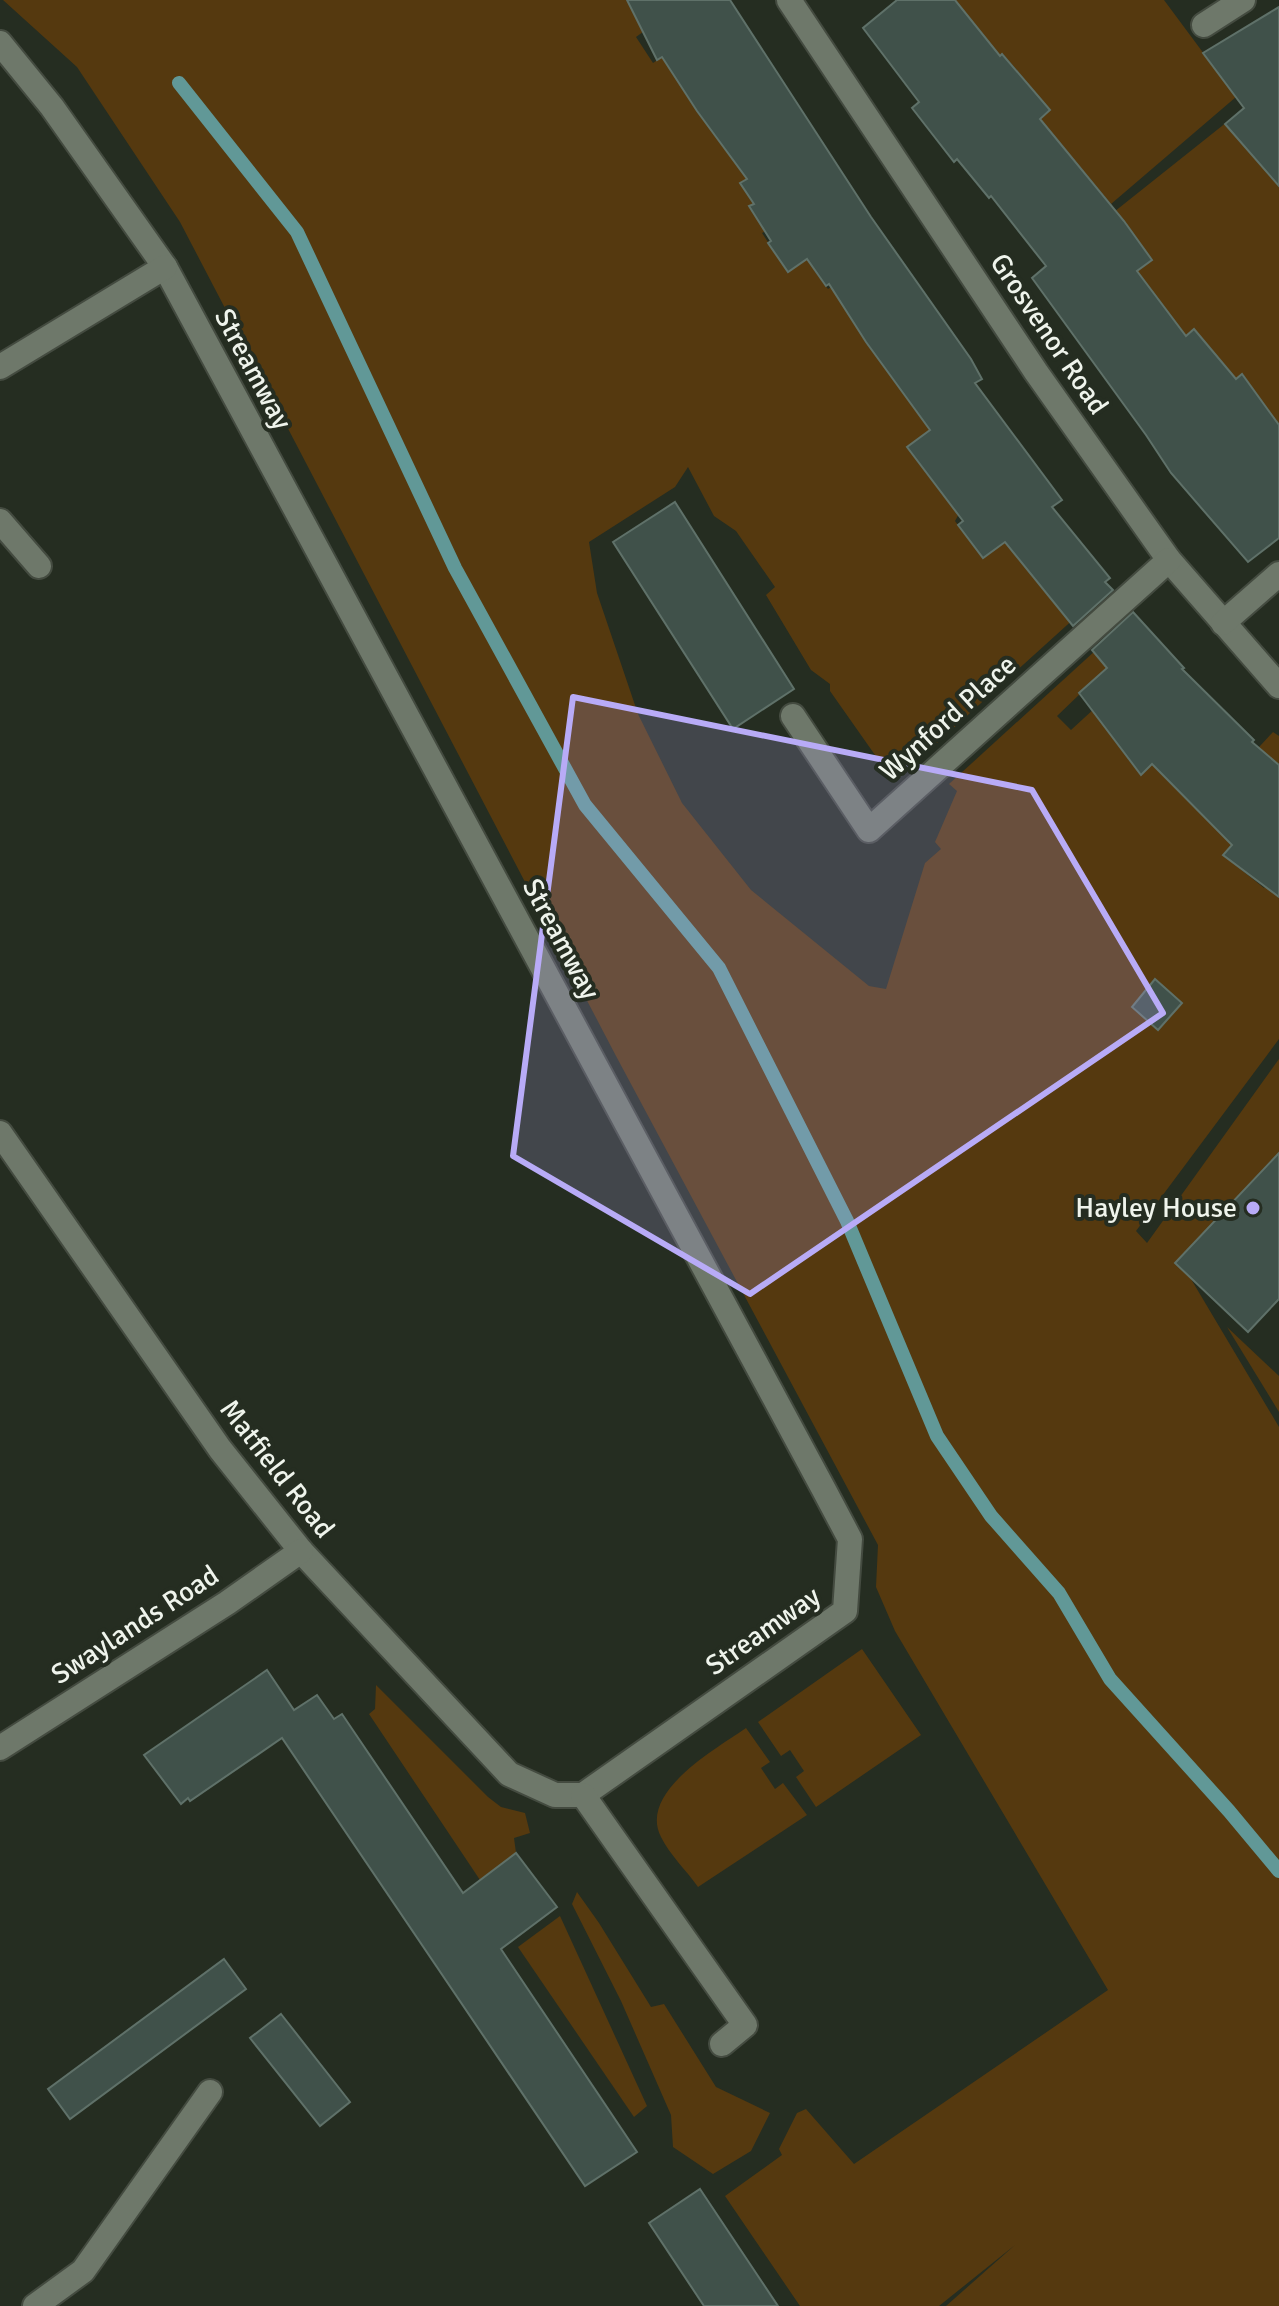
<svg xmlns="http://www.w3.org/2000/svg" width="1279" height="2306" font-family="Signika,sans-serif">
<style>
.green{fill:#55390f}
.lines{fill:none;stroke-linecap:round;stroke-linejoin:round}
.stream{stroke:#619897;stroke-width:14}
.building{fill:#40514a;stroke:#5f7169;stroke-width:2}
.minor-casing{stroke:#444b40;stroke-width:28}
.minor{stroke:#6e786a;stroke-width:24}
.marked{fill:#b8abf7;fill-opacity:0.2;stroke:#b8abf7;stroke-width:6;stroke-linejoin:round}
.poi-dot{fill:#b8abf7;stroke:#252d21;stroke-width:3}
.labels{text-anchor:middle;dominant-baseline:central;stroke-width:8;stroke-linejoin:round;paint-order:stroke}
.street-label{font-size:28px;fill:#eff4ec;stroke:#252d21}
.poi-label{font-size:28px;fill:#eff4ec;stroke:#252d21;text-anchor:end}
</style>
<rect width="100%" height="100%" fill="#252d21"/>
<g class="green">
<path d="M3,0H627L636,18L669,13L636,37L653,63L687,40L770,164L741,184L754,204L750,206L802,212L762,233L788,272L826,247L814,270L828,289L846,277C851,304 853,327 871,349L960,408L907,447L960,512L955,521L958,525L1005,542L1063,614L1093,591L1098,597L894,782L830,691V684L811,670L766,595L775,587L736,531L714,516L688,467L675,487L589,542L597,593L638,714L682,803L751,890L869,986L886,989L925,863L941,849L935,842L957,791L949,784L1096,650L1098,658L1107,668L1057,716L1071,730L1108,696L1163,721L1128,759L1141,775L1175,743L1225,784L1273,732L1279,736V765L1254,818L1223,855L1264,888L1279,870V1039L1136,1231L1147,1243L1279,1059V1157L1185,1269L1279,1427V2306H946L1015,2245L939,2306H800L725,2196L782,2155L779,2149L797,2113L806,2109L854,2164L1108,1990L895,1631L876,1587L878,1545L616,1056L180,222L77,67Z"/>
<path d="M955,0H1164L1236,97L1111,204L1053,136L991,113L1026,81L1003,54L992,62L967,16Z"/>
<path d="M1237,114L1279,162V443L1244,399L1254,391L1243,374L1204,404L1206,344L1194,329L1165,354L1113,288L1152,260L1126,223L1080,239Z"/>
<path d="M1227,1327L1279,1376V1412Z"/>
<path d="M862,1649L921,1735L816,1807L796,1777L804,1771L790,1750L781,1756L758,1722Z"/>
<path d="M376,1685L488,1797L501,1807L525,1813L530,1833L514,1838L516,1853L480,1880L369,1714L375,1709Z"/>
<path d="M746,1728L770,1762L761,1768L775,1789L783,1783L807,1815L698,1887C687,1871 669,1854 661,1837C638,1792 716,1749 746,1728Z"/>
<path d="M577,1892L599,1923L651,2007L664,2004L716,2087L770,2113L751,2151L713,2174L673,2147L671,2115L621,2001L572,1904Z"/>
<path d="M560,1916L647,2106L634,2117L518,1947Z"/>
</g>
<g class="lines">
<path class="stream" d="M179,83L297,232L455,568L585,805L719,968L847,1221L937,1436L991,1516L1059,1593L1110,1679L1229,1811L1279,1871"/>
</g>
<g class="building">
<path d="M627,0H730L871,217L971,359L982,379L975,383L1062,500L1052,507L1110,578L1105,582L1113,590L1073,626L1005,542L983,558L958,525L963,521L907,447L930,430L866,342L829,284L826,286L807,259L788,272L768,243L771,241L749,206L754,204L740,183L747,179L697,111L662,57L657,60Z"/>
<path d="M897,0H955L1000,56L1002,54L1050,110L1040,119L1124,221L1152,260L1137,271L1186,336L1194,329L1236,379L1242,374L1279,425V538L1248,562L1171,473L1146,435L1032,278L1046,266L991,196L989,198L957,159L954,162L912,108L919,102L863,28Z"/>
<path d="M1279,7V186L1225,124L1244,108L1203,53Z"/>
<path d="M675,502L794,689L733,729L613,542Z"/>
<path d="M1133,612L1184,668L1182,669L1254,740L1252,742L1279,765V897L1223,855L1232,845L1152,764L1141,775L1079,693L1107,668L1092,650Z"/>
<path d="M1155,979L1182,1003L1158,1030L1132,1007Z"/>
<path d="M1279,1153V1299L1248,1332L1175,1263Z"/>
<path d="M267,1670L294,1710L317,1695L334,1719L342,1714L463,1893L516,1853L557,1907L501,1949L637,2152L585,2186L282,1738L190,1801L188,1798L181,1804L144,1755Z"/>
<path d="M224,1959L246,1989L70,2119L48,2089Z"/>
<path d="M281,2014L350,2102L320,2126L250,2038Z"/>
<path d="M700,2189L778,2306H704L649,2223Z"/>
</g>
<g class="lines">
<g class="minor-casing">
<g id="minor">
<path d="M789,0L1036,372L1169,560L1279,686"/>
<path d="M1204,25L1243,0"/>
<path d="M0,43L52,107L165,267L823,1488L850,1539L845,1611L583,1795H555L509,1774L301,1551L220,1449L0,1133"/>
<path d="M0,367L165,267"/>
<path d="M0,521L39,566"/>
<path d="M1223,623L1279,574"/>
<path d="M793,716L869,830L1169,560"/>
<path d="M0,1748L227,1603L301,1551"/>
<path d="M583,1795L745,2025L722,2044"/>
<path d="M35,2306L83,2271L210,2092"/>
</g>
</g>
<use href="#minor" class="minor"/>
</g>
<path class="marked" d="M573,697L1032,790L1163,1013L750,1294L513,1156Z"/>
<circle class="poi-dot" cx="1253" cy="1208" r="8"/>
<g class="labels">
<g class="street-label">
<text transform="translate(1049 334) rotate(56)">Grosvenor Road</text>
<text transform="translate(253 369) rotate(62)">Streamway</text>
<text transform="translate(948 718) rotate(-42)">Wynford Place</text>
<text transform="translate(561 939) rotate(62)">Streamway</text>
<text transform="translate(277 1469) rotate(52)">Matfield Road</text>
<text transform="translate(135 1625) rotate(-33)">Swaylands Road</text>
<text transform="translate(763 1631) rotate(-35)">Streamway</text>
</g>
<g class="poi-label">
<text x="1237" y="1208">Hayley House</text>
</g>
</g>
</svg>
